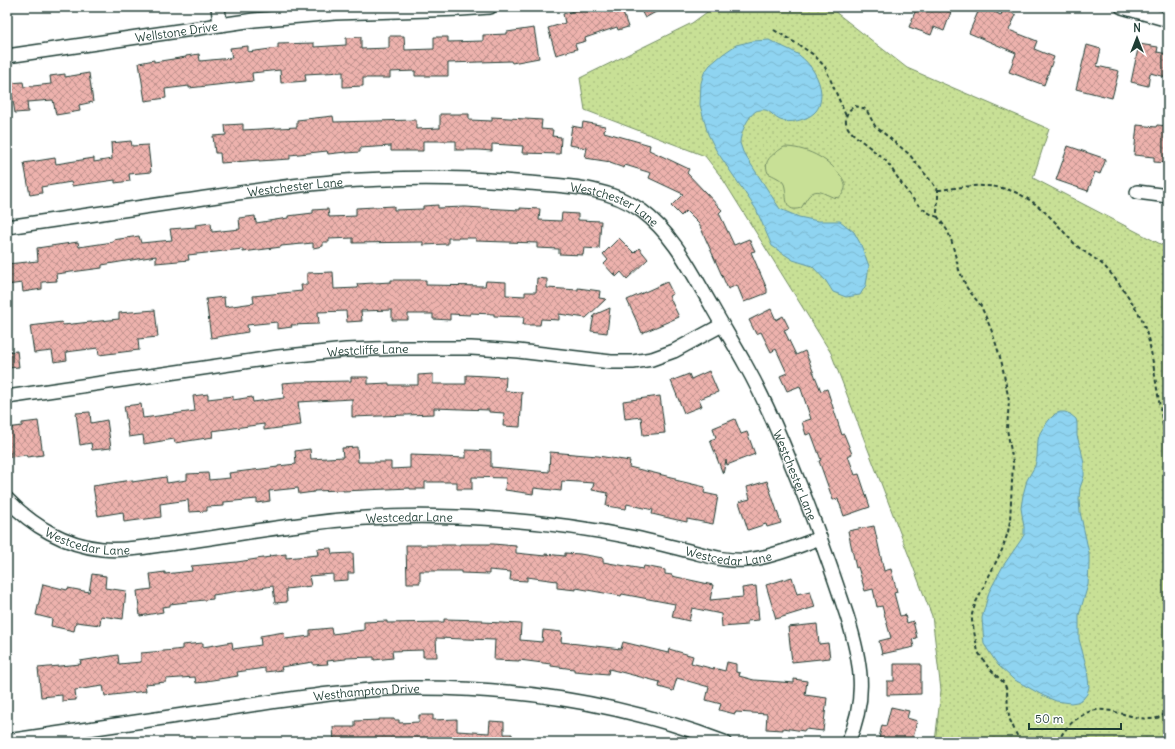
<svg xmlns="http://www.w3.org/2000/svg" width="1175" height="749" font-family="Delius,sans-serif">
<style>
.grass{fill:url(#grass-dots);stroke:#748e65}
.garden{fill:#c8e096;stroke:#748e65}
.water{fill:url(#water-waves);stroke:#6298a5}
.building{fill:url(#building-cross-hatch);stroke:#1f3d34}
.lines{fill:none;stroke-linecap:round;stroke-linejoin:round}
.minor-casing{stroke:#1f3d34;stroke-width:16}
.path{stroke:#1f3d34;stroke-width:2;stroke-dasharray:4 3;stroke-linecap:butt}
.minor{stroke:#fff;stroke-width:13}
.labels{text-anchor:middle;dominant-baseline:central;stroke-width:4;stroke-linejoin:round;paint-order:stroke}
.street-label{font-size:12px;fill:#1f3d34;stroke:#fff}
</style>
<defs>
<pattern id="grass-dots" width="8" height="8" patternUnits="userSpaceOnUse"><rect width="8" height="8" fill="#c8e096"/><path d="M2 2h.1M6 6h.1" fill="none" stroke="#abc182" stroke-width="1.8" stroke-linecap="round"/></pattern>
<pattern id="water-waves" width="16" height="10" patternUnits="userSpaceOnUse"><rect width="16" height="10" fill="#8fd4f1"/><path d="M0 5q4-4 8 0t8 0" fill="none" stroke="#7bb7cf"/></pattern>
<pattern id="building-cross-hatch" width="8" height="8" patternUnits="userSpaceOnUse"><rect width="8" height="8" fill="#edb2ad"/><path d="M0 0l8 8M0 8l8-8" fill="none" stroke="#bf928e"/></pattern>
</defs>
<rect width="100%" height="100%" fill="#fff"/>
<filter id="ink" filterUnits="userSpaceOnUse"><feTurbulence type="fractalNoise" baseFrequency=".025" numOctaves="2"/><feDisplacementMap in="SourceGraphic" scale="8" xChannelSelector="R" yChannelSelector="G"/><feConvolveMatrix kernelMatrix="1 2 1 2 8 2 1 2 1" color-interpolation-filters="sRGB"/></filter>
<g filter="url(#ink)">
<path class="grass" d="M714,7H829L907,68L1049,129L1033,178L1168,248V742H935L941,690L932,616L831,353L722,178L705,156L585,110L580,78L692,23Z"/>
<path class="garden" d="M784,147C805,147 828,158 840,175C844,180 847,185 844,191C837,207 824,188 814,192C807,195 805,203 801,208C782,214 788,194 784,184C782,179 773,176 768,173C762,159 774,154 784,147Z"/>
<g class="water">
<path d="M769,40C778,45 790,49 799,55C811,64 820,79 821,93C821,100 820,108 814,113C807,120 789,124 780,120C775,118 772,113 768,111C765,109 759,110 756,111C748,116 740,134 740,143C741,146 742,149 743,152L780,209L799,217L818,221H840L854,232L861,245L869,266L866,285L860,295L846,297L833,292L826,281L812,266L793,260L772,246L756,209L716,150L708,134L700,105L701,83L704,73L710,65L723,54L736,45L753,41Z"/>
<path d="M1060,412H1065L1070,414L1076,419L1077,423V436L1081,449L1084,464V476L1080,488L1079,499L1080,512L1089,553V564L1088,585L1079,615V639L1087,669L1089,687L1087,694L1083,699L1077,702L1071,703L1056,701L1044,696L1013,679L998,665L984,644L982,618L989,592L1003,566L1021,540L1024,535V527L1021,508L1023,495L1027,480L1035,466L1037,457L1038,440L1040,433L1043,428L1049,420L1055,414Z"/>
</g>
<g class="building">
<path d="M587,7H621L628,27L618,30L617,27L585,38L586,41L575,44L577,49L556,55L548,28L565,23L563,14Z"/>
<path d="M639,7H665L645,18Z"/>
<path d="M917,7H938L951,12L944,31L934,27L931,35L909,27Z"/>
<path d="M980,7H983L1001,15L1003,9L1016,15L1009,30L1037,41L1034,49L1054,57L1044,85L1009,72L1016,53L969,33Z"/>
<path d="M534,28L539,58L512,63L511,61L448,63V76H415V71L390,72V78H363V86L343,87V72L305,74L306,81L281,83L280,70L252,73L253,81L189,88V86L165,89L166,98L145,101L139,63L154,60V62L186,57V56L199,54L200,61L232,58L230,48L248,46V52L278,48V44L314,43V47L346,45V38L361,37V49L389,48V36H404L405,50L434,49V37H448V42L483,41V35L507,34V32Z"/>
<path d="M1139,44L1158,47L1157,52L1168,54V66L1166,77L1150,73L1148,86L1131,82Z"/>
<path d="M1087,45L1101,49L1097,66L1119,71L1112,98L1076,89Z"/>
<path d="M89,73L93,102L79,105L80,111L56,115L53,100L27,102L28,112L15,113L12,95H11L10,83L23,82L24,87L51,84L50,76L65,74V77Z"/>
<path d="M440,114H469V120L492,121V117L542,120L541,129L553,130L552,136L561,137L560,154L522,153L523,146L492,144V151L479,150H456V141H423V151H391V146L360,148V152L346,153V152L328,154L327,151L290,155V159L259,161V160L221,163L220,153H215L213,136L226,135L225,125L243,124V130L297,127V120L333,116L334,122L416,120V129L440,128Z"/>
<path d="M583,122L605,126L604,132L650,145L649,150L689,169L687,173L722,210L719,213L734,245L749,239L755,251L751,252L767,289V293L744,302L737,285L728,289L699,224L686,211L681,216L671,206L683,194L649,178L651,173L625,165L624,168L610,163L611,162L585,158L587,148L569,145L572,126L582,128Z"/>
<path d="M1137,125L1156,127L1157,125L1168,126V163L1154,162V157L1134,155Z"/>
<path d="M131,141L132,146L148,145L151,172L129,174L130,181L115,183V180L72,186L71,182L41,187L42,193L30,195L24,163L55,158L56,164L94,158V162L112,159L111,143Z"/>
<path d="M1068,146L1106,159L1100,174L1095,172L1088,191L1056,180Z"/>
<path d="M438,205V208L465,207L520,210V208L540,209L539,220L561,221L562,213L578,214V220L601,221L599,249L584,248L583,255L559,254V249L537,248V243L476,241V238H448V244L423,245V242L353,243V238L329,239V242H323V246L313,248V243L281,246V247L243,252V249L188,255L189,260L156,263V256L102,265V268L56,274L57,281L42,282V289L23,292L22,283L7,285V264L38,261L37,248L78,242L79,247L113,242V240L139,236L141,243L172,240L170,229L196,227L195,225L211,223L212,232L240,229L239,218L255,216L256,223L288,218V216L313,213V210L328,209L329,217L356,216V208L394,206V210L423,209V206Z"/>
<path d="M619,238L634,253L639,248L648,259L627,279L621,272L616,277L615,273L614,275L604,264L608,260L603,254Z"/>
<path d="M333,272L334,289L358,288L357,284L391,282V280H426V285L485,286L486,281L506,282V295L525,296V292H536L537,278L547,279V288L578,290V288L600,291L599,298L606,299L586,318L559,314V320L541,319L540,325H523L524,317L494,316V314L470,313V315L450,314V320L433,319V314H408V320H392V310L361,311L362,321L347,322L346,311L318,312L319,324L291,325L292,327L277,329V322L247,325L248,332L211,338L206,299L224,297L225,307L254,303L253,296L302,291L301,285H307V273Z"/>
<path d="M667,282L673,294L669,296L679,317L642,333L627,300Z"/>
<path d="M610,308L607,333L591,331L594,315Z"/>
<path d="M771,309L776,320L783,316L789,328L784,330L796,355L805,351L821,391L827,389L842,435L844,434L852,454L848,456L855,475L859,474L870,507L844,516L838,499L833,500L819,461L821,460L811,433L806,435L802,422L811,419L800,386L787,391L780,376L787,373L776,349L771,352L761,332L756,334L749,320Z"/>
<path d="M155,310L158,337L138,339L139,350L99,355L98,348L66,352L67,360L54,362L52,351L34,353L30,326L62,322L63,325L119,319V313Z"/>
<path d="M17,351L19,367L7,368V352Z"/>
<path d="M709,371L718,392L699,399L702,406L684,413L671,381L689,374L691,379Z"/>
<path d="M433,374V384H466V375L506,377L505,391L522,392L520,427L503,426L504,413L489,412V410L434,408V414L352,417V399L298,402L301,425L264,430V424L212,431L213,437L175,443L174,439L144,444L143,435L129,437L124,406L141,404L143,418L195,411L193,396L208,394V399L233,396V400L252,397L253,402L284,398L282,383L296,382L351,381V377H368V384L389,383V385H418V375Z"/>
<path d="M660,396L665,433L643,435L641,417L625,419L623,401Z"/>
<path d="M90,412L91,423L107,420L111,448L92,450L91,443L80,445L76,413Z"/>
<path d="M735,419L741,434L747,432L755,454L727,465L726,460L723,474L710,440L716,438L713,428Z"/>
<path d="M38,421L43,455L27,457L26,455L10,457V452L7,453V428L22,426V423Z"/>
<path d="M357,447L358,462H391V469L410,468V455L440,456V457L466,458V450L491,451V467L549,472L550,452L598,456L630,461L629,467L675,478V480L705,487L704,493L718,496L713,524L687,519V522L673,519L652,514L653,510L627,504L626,509L606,506L608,493L592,490L594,483L562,481L561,491L534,488L533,494L505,490L506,478L472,477V489H457V482H425V489H410V488L343,491V490L314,491V492L299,494L298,488L269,491L270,501L257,503V499L224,502V506L207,507V511L189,512L188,500L160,504L161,517L124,522L123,512L98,516L93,486L132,480V482L166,477L167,483L187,480V474L208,473L209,480L230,478L229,473L278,467V466L296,464L295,451L310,449L311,459L343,457L342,448Z"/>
<path d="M767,481L781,523L767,527L766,524L748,530L739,502L750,499L747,487Z"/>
<path d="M874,526L884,571L891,569L897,592L894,593L900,616L905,615L907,623L913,621L917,638L912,639L914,647L882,654L879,641L891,638L882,606L877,607L873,589L865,591L858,567L856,568L848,531Z"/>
<path d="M460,544H493L516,546V553L545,556V554L565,556V553L580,554L603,558V562L643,569L644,566L665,570V574L672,575V576L713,585L710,600L743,597L742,588L756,586L759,620L747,621V625L722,627L721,614L692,608L689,621L672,617L675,604L622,594L621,596L576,588V590L557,588V581L527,577V581L510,580L511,572L489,570V574L461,573V571H420V583H407L406,545H460Z"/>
<path d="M331,548L332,554L353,553L354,573H348V580L333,581V574L309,576L311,586L286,589L287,602L275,603L273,586L213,595V599L170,604V606L162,607L163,612L140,616L137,591L152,589L150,574L165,572V574L192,571L191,566L237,562L270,557L269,556L286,554V558L318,555L317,549Z"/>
<path d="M92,574L106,576L105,588L126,591L123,619L101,616L100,625L76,622L74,631L51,626L52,619L36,615L43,584L67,590L68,588L89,592Z"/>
<path d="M792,577L797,594L810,591L815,607L776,619L766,585Z"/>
<path d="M444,619L483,620V622L521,624L520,640L542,642L543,630L562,632L561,642L621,649L623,642L668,653L669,649L693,656L691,663L714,669V668L725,671L727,662L736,664V672L740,673L739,676L754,680L794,683V679L807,681L805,695L827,698L823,731L805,729L804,731L783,728V730L766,729L767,714L736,712L735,714L719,710L721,704L706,700L709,687L677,678L673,691L659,687L660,682L609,669L608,674L574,671V669L551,666V664L519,660V661L494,660L495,640L436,638L437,657H423V650L392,651L393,658L374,660V657L346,658V659L327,661L328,664L313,665V662L281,667L282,670L265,672V668L237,672L238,676L206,681V682L196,683L195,677L166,679V682L145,684L146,691L105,696L103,686L75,690L76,700L62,701V695L41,697L38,668L81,664L80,661L118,655L119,664L141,662V653L175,650L182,649V645L203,643V647L232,642L233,649L261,645L260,636L284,632L285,639L310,636V630L331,628L332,634L364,630V622L387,621V623L444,622Z"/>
<path d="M817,624L819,644L828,643L830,658L792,662L788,627Z"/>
<path d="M894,664H921V694L887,695V681H894Z"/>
<path d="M891,707L909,711L907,718L917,721L912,742H895L879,738L882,725L886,726Z"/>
<path d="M419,715H433V720L457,719V731L489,733L490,721L504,722V734H512V742H334L333,727H355V721L379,720V719H394V720H399V723L419,722Z"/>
</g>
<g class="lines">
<g class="minor-casing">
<g id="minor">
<path d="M218,7L220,24"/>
<path d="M1122,7L1168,20"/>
<path id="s1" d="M7,56L254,20L335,13L461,9L490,7"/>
<path d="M1137,192L1168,196"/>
<path id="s2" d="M7,227C66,218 125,210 184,201C233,194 282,186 332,182C397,177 464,177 529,183C569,186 609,187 642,211C674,235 691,271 711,305C722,325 734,344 745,364C767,403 784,446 801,488C811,512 820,538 829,563C835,580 841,598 847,616C861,661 868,697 848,742"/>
<path id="s3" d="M7,397L278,357L346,350L402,348H471L518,351L611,362H633L652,359L674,351L722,325"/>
<path id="s4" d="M7,499C32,526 65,545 102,549C121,551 141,548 160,545C209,539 257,530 306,524C356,517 407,515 457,517C517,519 577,526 636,538C653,542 669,546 685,550C706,555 726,562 747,560C772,557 796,547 820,538"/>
<path id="s5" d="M7,741C82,730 156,719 231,708C291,699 352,689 412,688C519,687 624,704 724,742"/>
</g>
</g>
<g class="path">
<path d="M774,30L799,45L814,55L825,67L846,116"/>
<path d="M938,190C953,189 968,185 983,186C1011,186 1031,198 1050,217C1060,226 1067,237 1077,246C1086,254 1098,259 1106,268C1118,281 1133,302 1141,318C1151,340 1153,365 1157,389C1161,413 1165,437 1168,461"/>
<path d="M938,217C913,209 901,180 886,161C883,158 878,154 874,151C867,144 851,135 847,126C844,118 847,110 855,106L866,109L875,126L909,154L938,190V197L937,212L938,217L947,230L951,239L959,270L967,288L981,306L991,329L996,344L1002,364L1009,401L1007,429L1013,462L1010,521L1008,532L1002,550L976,602L972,614V621L978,652L988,667L1004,683L1007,690L1008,710L1010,720L1020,742"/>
<path d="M1058,742C1062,733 1067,727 1075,720C1080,717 1085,713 1091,711C1116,704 1149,732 1168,711"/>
</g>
<use href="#minor" class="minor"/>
</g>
</g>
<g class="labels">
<g class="street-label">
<text stroke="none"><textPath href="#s1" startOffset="171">Wellstone Drive</textPath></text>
<text stroke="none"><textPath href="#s2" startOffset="291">Westchester Lane</textPath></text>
<text stroke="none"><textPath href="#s2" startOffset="615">Westchester Lane</textPath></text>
<text stroke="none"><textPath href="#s3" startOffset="364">Westcliffe Lane</textPath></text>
<text stroke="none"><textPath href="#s2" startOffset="951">Westchester Lane</textPath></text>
<text stroke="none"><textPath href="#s4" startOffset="419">Westcedar Lane</textPath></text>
<text stroke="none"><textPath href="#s4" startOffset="94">Westcedar Lane</textPath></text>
<text stroke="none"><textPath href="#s4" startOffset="742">Westcedar Lane</textPath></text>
<text stroke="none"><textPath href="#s5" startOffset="363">Westhampton Drive</textPath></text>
</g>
</g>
<rect width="1175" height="749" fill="none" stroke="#fff" stroke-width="24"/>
<rect x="12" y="12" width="1151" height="725" fill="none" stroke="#1f3d34" stroke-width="1.5" filter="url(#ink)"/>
<g transform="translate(1137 38)" stroke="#ffffff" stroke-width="3" paint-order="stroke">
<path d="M0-3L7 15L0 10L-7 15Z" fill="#1f3d34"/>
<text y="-6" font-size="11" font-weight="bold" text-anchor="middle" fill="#1f3d34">N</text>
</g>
<path d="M1029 723v6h92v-6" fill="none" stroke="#1f3d34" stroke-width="2"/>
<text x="1035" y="723" font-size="12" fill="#1f3d34" stroke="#ffffff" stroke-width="3" paint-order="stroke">50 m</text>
</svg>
